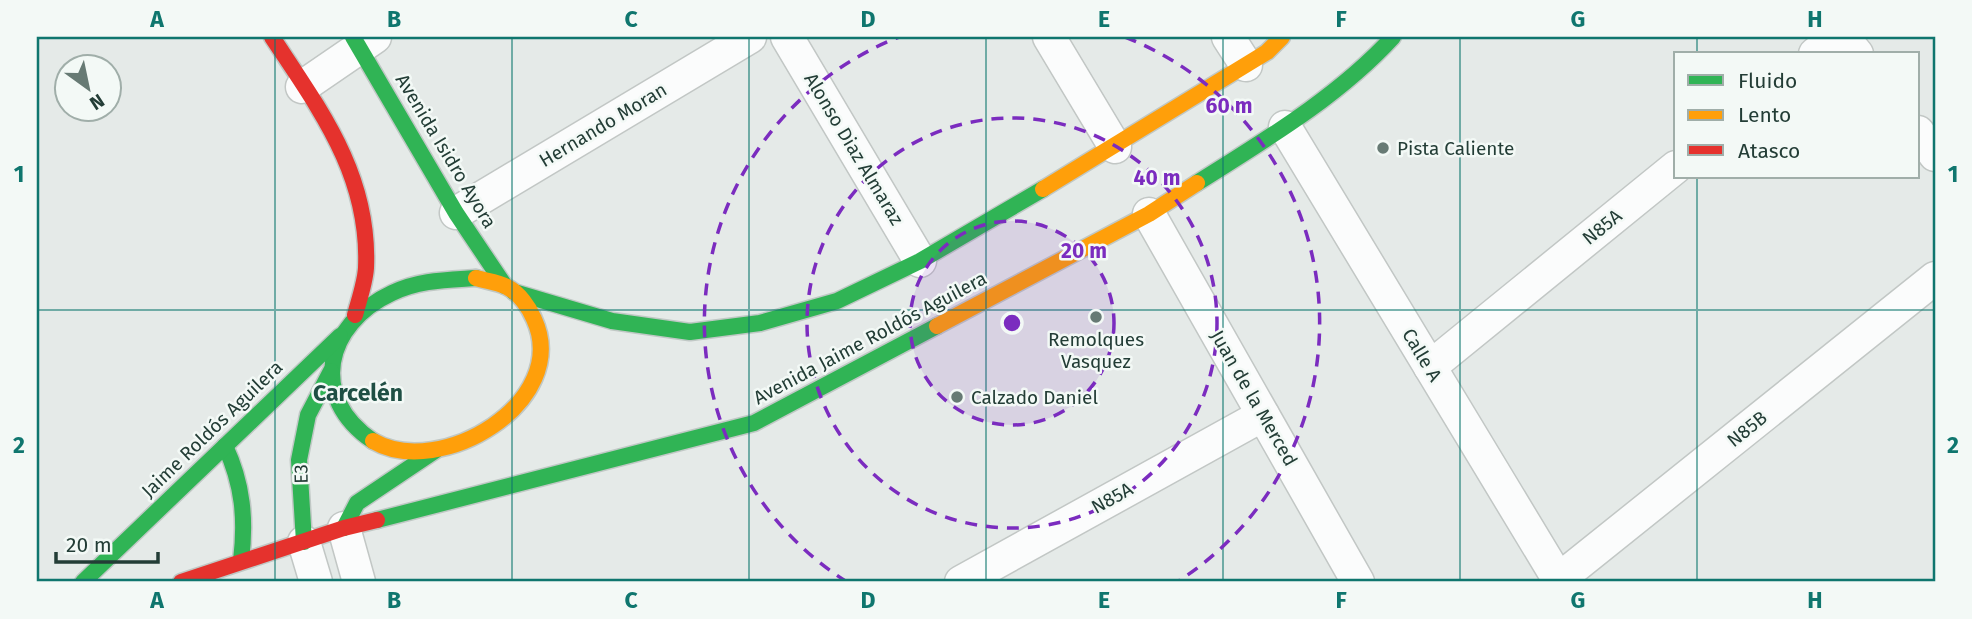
<svg xmlns="http://www.w3.org/2000/svg" width="1972" height="619" font-family="'Fira Sans',sans-serif">
<style>
.lines{fill:none;stroke-linecap:round;stroke-linejoin:round}
.street-casing{stroke:#c2c7c5;stroke-width:35}
.fast-casing{stroke:#c0c8c5;stroke-width:19}
.slow-casing{stroke:#c0c8c5;stroke-width:19}
.jam-casing{stroke:#c0c8c5;stroke-width:19}
.street{stroke:#fbfcfc;stroke-width:32}
.fast{stroke:#30b455;stroke-width:16}
.slow{stroke:#ff9f0a;stroke-width:16}
.jam{stroke:#e5322d;stroke-width:16}
.grid{fill:none;stroke:#0f766e;stroke-width:2;stroke-opacity:0.55}
.ring{fill:none;stroke:#7b2cbf;stroke-width:3.5;stroke-dasharray:12 9}
.poi-dot{fill:#677a74;stroke:#f3f9f6;stroke-width:2.5}
.labels{text-anchor:middle;dominant-baseline:central;stroke-width:5;stroke-linejoin:round;paint-order:stroke}
.street-label{font-size:19px;fill:#233d36;stroke:#f3f9f6}
.poi-label{font-size:19px;fill:#233d36;stroke:#f3f9f6;text-anchor:start}
.quarter-label{font-size:23px;font-weight:bold;fill:#1f4f44;stroke:#f3f9f6}
.centre{fill:#7b2cbf;stroke:#f3f9f6;stroke-width:3.5}
.ring-label{font-size:21px;text-anchor:middle;font-weight:bold;fill:#7b2cbf;stroke:#f3f9f6;stroke-width:5;stroke-linejoin:round;paint-order:stroke}
.neatline{fill:none;stroke:#0f766e;stroke-width:2.5}
.grid-label{font-size:23px;text-anchor:middle;font-weight:bold;fill:#0f766e}
</style>
<rect width="100%" height="100%" fill="#e5eae8"/>
<g class="lines">
<g class="street-casing">
<g id="street">
<path d="M787,37L920,261"/>
<path d="M1049,37L1115,147"/>
<path d="M1228,37L1246,65"/>
<path d="M1843,37L1857,54"/>
<path d="M1815,54L1836,37"/>
<path d="M302,87L375,37"/>
<path d="M1285,127L1560,582"/>
<path d="M1918,132L1935,155"/>
<path d="M456,213L750,37"/>
<path d="M1149,214L1358,582"/>
<path d="M1430,367L1676,167"/>
<path d="M344,528L359,582"/>
<path d="M304,542L316,582"/>
<path d="M1558,580L1935,278"/>
<path d="M961,582L1263,415"/>
</g>
</g>
<g class="fast-casing">
<g id="fast">
<path d="M353,37L456,213L505,286"/>
<path d="M1197,183C1265,140 1338,97 1393,37"/>
<path d="M514,292L612,321L690,332L760,323L837,301L920,261L1043,189"/>
<path d="M373,441C308,397 325,324 392,293C419,280 446,280 476,278"/>
<path d="M225,446C243,484 246,520 241,561"/>
<path d="M377,520L754,423L937,326"/>
<path d="M344,528L357,503L436,450"/>
<path d="M304,542L299,460L308,415L331,371"/>
<path d="M83,582L340,336"/>
</g>
</g>
<g class="slow-casing">
<g id="slow">
<path d="M1043,189L1267,52L1282,37"/>
<path d="M937,326L1149,214L1197,183"/>
<path d="M373,441C440,480 572,402 534,319C529,307 519,293 507,287C498,282 486,281 476,278"/>
</g>
</g>
<g class="jam-casing">
<g id="jam">
<path d="M272,37C320,110 370,175 366,268C365,283 359,300 355,315"/>
<path d="M181,582L344,528L377,520"/>
</g>
</g>
<use href="#street" class="street"/>
<use href="#fast" class="fast"/>
<use href="#slow" class="slow"/>
<use href="#jam" class="jam"/>
</g>
<path class="grid" d="M275,37V582M512,37V582M749,37V582M986,37V582M1223,37V582M1460,37V582M1697,37V54M1697,177V582M37,310H1935"/>
<circle cx="1012" cy="323" r="102" fill="#7b2cbf" fill-opacity=".12"/>
<g class="ring">
<circle cx="1012" cy="323" r="102"/>
<circle cx="1012" cy="323" r="205"/>
<path d="M847 582A307 307 0 0 1 899 37M1125 37A307 307 0 0 1 1177 582"/>
</g>
<g class="poi-dot">
<circle cx="1383" cy="148" r="7"/>
<circle cx="1096" cy="317" r="7"/>
<circle cx="957" cy="397" r="7"/>
</g>
<g class="labels">
<g class="street-label">
<text transform="translate(603 125) rotate(-31)">Hernando Moran</text>
<text transform="translate(854 149) rotate(59)">Alonso Diaz Almaraz</text>
<text transform="translate(446 151) rotate(59)">Avenida Isidro Ayora</text>
<text transform="translate(1602 227) rotate(-39)">N85A</text>
<text transform="translate(870 338) rotate(-28)">Avenida Jaime Roldós Aguilera</text>
<text transform="translate(1422 355) rotate(59)">Calle A</text>
<text transform="translate(1254 398) rotate(60)">Juan de la Merced</text>
<text transform="translate(212 429) rotate(-44)">Jaime Roldós Aguilera</text>
<text transform="translate(1747 429) rotate(-39)">N85B</text>
<text transform="translate(301 474) rotate(-91)">E3</text>
<text transform="translate(1112 498) rotate(-29)">N85A</text>
</g>
<g class="poi-label">
<text x="1397" y="148">Pista Caliente</text>
<text x="1096" y="339" text-anchor="middle">Remolques<tspan x="1096" dy="22">Vasquez</tspan></text>
<text x="971" y="397">Calzado Daniel</text>
</g>
<g class="quarter-label">
<text x="358" y="393">Carcelén</text>
</g>
</g>
<circle cx="1012" cy="323" r="10" class="centre"/>
<g class="ring-label">
<text x="1229" y="113">60 m</text>
<text x="1157" y="185">40 m</text>
<text x="1084" y="258">20 m</text>
</g>
<rect width="1972" height="619" fill="none" stroke="#f3f9f6" stroke-width="77"/>
<rect x="1674" y="52" width="245" height="126" fill="#f3f9f6" stroke="#a0aea9" stroke-width="2"/>
<rect x="1688" y="75" width="35" height="10" fill="#30b455" stroke="#a0aea9" stroke-width="2"/>
<text x="1738" y="88" font-size="21" fill="#233d36">Fluido</text>
<rect x="1688" y="110" width="35" height="10" fill="#ff9f0a" stroke="#a0aea9" stroke-width="2"/>
<text x="1738" y="122" font-size="21" fill="#233d36">Lento</text>
<rect x="1688" y="145" width="35" height="10" fill="#e5322d" stroke="#a0aea9" stroke-width="2"/>
<text x="1738" y="158" font-size="21" fill="#233d36">Atasco</text>
<g transform="translate(88 88) rotate(147)"><circle r="33" fill="#f3f9f6" stroke="#a0aea9" stroke-width="2"/>
<path d="M0-5L12 26L0 18L-12 26Z" fill="#677a74"/>
<text y="-10" font-size="19" font-weight="bold" text-anchor="middle" fill="#233d36">N</text>
</g>
<path d="M56 552v10h102v-10" fill="none" stroke="#233d36" stroke-width="3.5"/>
<text x="66" y="552" font-size="21" fill="#233d36" stroke="#f3f9f6" stroke-width="5" paint-order="stroke">20 m</text>
<rect x="38" y="38" width="1896" height="542" class="neatline"/>
<g class="grid-label">
<text x="157" y="27">A</text>
<text x="394" y="27">B</text>
<text x="631" y="27">C</text>
<text x="868" y="27">D</text>
<text x="1104" y="27">E</text>
<text x="1341" y="27">F</text>
<text x="1578" y="27">G</text>
<text x="1815" y="27">H</text>
<text x="19" y="182">1</text>
<text x="1953" y="182">1</text>
<text x="19" y="453">2</text>
<text x="1953" y="453">2</text>
<text x="157" y="608">A</text>
<text x="394" y="608">B</text>
<text x="631" y="608">C</text>
<text x="868" y="608">D</text>
<text x="1104" y="608">E</text>
<text x="1341" y="608">F</text>
<text x="1578" y="608">G</text>
<text x="1815" y="608">H</text>
</g>
</svg>
